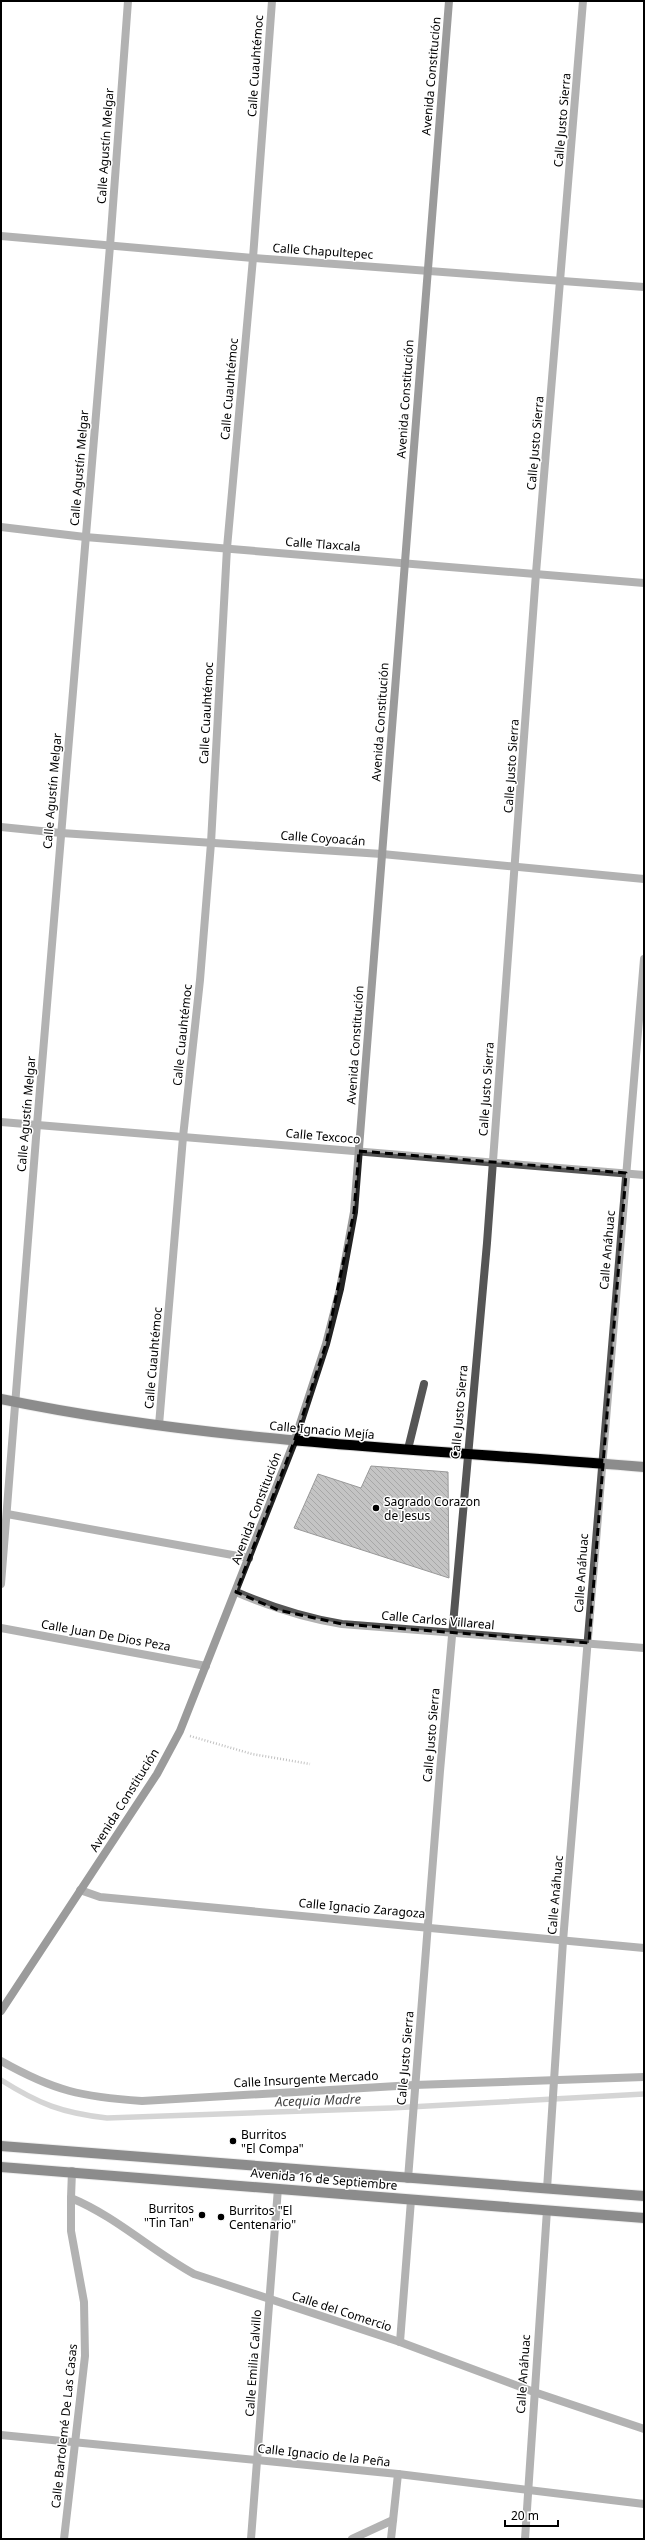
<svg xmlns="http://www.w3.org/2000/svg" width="645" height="2540" font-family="'Noto Sans',sans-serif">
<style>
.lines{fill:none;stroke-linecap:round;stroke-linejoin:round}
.stream{stroke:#a3a3a3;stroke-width:5.5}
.building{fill:url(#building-back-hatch);stroke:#999}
.primary-casing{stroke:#dbdbdb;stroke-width:12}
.path{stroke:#777;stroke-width:2.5;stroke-dasharray:1 2;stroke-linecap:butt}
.lane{stroke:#555;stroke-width:8}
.street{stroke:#555;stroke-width:8}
.secondary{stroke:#222;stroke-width:8}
.primary{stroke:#000;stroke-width:10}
.marked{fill:none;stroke:#000;stroke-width:3;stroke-dasharray:8 5;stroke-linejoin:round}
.poi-dot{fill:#000;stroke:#fff;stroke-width:1.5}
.labels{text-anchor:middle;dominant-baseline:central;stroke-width:3;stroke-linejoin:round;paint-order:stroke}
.street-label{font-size:12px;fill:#000;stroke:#fff}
.poi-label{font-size:12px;fill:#000;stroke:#fff;text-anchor:start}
.water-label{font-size:13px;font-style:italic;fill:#444;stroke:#fff}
</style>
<defs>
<pattern id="building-back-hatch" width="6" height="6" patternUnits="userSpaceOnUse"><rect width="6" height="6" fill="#c4c4c4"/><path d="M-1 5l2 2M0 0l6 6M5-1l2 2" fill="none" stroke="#a7a7a7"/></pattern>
</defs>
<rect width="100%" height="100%" fill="#fff"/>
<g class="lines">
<path class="stream" d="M1,2080C39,2104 62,2113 107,2118L391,2108L644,2094"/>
</g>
<path class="building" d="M371,1466L448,1472L449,1578L294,1528L318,1474L361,1488Z"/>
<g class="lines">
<g class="primary-casing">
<g id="primary">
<path d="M1,1399C213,1443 429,1449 644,1467"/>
<path d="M1,2146L644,2196"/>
<path d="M1,2167L644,2218"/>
</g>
</g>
<path class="path" d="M190,1736L252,1754L310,1764"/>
<g class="lane">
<path d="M408,1449L424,1384"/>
<path d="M7,1514L249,1558"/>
<path d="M1,2061C54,2091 82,2097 142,2101L414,2085L644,2077"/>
</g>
<g class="street">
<path d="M1,236L253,258L644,287"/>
<path d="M1,527L85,537L644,583"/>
<path d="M1,827L61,833L382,854L644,879"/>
<path d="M1,1122L644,1175"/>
<path d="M159,1425L183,1137L200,980L211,843L227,548L253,258L272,1"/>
<path d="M1,1584L37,1125L110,246L128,1"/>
<path d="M236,1592C271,1607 304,1618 342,1624L644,1648"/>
<path d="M1,1628L206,1666"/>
<path d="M80,1890L100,1897L644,1948"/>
<path d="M72,2171L71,2198C115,2216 152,2251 194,2274L400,2342L534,2392L644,2429"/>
<path d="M408,2179L440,1771L487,1243L536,573L583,1"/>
<path d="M547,2189L563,1941L644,959"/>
<path d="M400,2342L411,2200"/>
<path d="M1,2435L398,2474L644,2504"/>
<path d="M64,2539L85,2356L84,2302L71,2231V2198"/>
<path d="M251,2539L278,2188"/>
<path d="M352,2539L393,2520"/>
<path d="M391,2539L398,2474"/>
<path d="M525,2539L547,2210"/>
</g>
<path class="secondary" d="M1,2011L157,1774L180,1731L294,1442L326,1344L340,1289L354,1212L449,1"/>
<use href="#primary" class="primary"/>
</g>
<path d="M0 0H645V2540H0ZM359,1151L626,1173L589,1643L342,1624L278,1610L236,1592L294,1442L326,1344L354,1212Z" fill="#fff" fill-opacity=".55" fill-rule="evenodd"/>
<path class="marked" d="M359,1151L626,1173L589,1643L342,1624L278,1610L236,1592L294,1442L326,1344L354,1212Z"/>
<g class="poi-dot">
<circle cx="376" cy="1508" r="4"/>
<circle cx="233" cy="2141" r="4"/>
<circle cx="202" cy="2215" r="4"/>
<circle cx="221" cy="2217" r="4"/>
</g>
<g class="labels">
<g class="street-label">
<text transform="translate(255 66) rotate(-86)">Calle Cuauhtémoc</text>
<text transform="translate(431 76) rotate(-85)">Avenida Constitución</text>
<text transform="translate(562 120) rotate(-85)">Calle Justo Sierra</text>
<text transform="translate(105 146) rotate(-86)">Calle Agustín Melgar</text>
<text transform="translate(323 251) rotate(4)">Calle Chapultepec</text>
<text transform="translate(229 389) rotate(-85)">Calle Cuauhtémoc</text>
<text transform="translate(405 399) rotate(-86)">Avenida Constitución</text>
<text transform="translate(535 443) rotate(-85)">Calle Justo Sierra</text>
<text transform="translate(79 468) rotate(-85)">Calle Agustín Melgar</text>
<text transform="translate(323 544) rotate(4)">Calle Tlaxcala</text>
<text transform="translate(206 713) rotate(-87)">Calle Cuauhtémoc</text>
<text transform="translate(380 722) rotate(-86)">Avenida Constitución</text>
<text transform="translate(511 766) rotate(-86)">Calle Justo Sierra</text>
<text transform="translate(52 791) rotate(-85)">Calle Agustín Melgar</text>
<text transform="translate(323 838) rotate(4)">Calle Coyoacán</text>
<text transform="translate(182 1035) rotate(-84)">Calle Cuauhtémoc</text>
<text transform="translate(355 1045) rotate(-86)">Avenida Constitución</text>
<text transform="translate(486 1089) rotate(-86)">Calle Justo Sierra</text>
<text transform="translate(26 1114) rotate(-85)">Calle Agustín Melgar</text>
<text transform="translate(323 1136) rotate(5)">Calle Texcoco</text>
<text transform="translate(607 1250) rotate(-85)">Calle Anáhuac</text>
<text transform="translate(153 1358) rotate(-85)">Calle Cuauhtémoc</text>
<text transform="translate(459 1412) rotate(-85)">Calle Justo Sierra</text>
<text transform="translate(322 1430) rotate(5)">Calle Ignacio Mejía</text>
<text transform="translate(256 1508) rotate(-69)">Avenida Constitución</text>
<text transform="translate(581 1573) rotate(-86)">Calle Anáhuac</text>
<text transform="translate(438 1620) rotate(5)">Calle Carlos Villareal</text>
<text transform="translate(106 1635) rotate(10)">Calle Juan De Dios Peza</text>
<text transform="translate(431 1735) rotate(-85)">Calle Justo Sierra</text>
<text transform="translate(124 1800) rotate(-58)">Avenida Constitución</text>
<text transform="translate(555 1895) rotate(-85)">Calle Anáhuac</text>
<text transform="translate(362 1908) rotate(5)">Calle Ignacio Zaragoza</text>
<text transform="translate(405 2058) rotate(-85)">Calle Justo Sierra</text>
<text transform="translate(306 2079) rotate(-3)">Calle Insurgente Mercado</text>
<text transform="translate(324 2179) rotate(5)">Avenida 16 de Septiembre</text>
<text transform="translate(342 2311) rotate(18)">Calle del Comercio</text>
<text transform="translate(253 2363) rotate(-86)">Calle Emilia Calvillo</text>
<text transform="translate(523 2374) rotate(-86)">Calle Anáhuac</text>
<text transform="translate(64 2426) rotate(-84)">Calle Bartolemé De Las Casas</text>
<text transform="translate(324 2455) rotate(6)">Calle Ignacio de la Peña</text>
</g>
<g class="poi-label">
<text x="384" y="1501">Sagrado Corazon<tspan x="384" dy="14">de Jesus</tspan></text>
<text x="241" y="2134">Burritos<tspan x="241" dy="14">"El Compa"</tspan></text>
<text x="194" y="2208" text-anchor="end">Burritos<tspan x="194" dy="14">"Tin Tan"</tspan></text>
<text x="229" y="2210">Burritos "El<tspan x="229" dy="14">Centenario"</tspan></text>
</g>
<g class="water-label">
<text transform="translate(318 2100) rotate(-2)">Acequia Madre</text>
</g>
</g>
<rect width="645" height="2540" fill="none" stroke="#000000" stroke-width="4"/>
<path d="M505 2520v6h53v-6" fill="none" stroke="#000000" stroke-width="2"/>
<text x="511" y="2520" font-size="12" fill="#000000" stroke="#ffffff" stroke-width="3" paint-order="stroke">20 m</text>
</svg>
